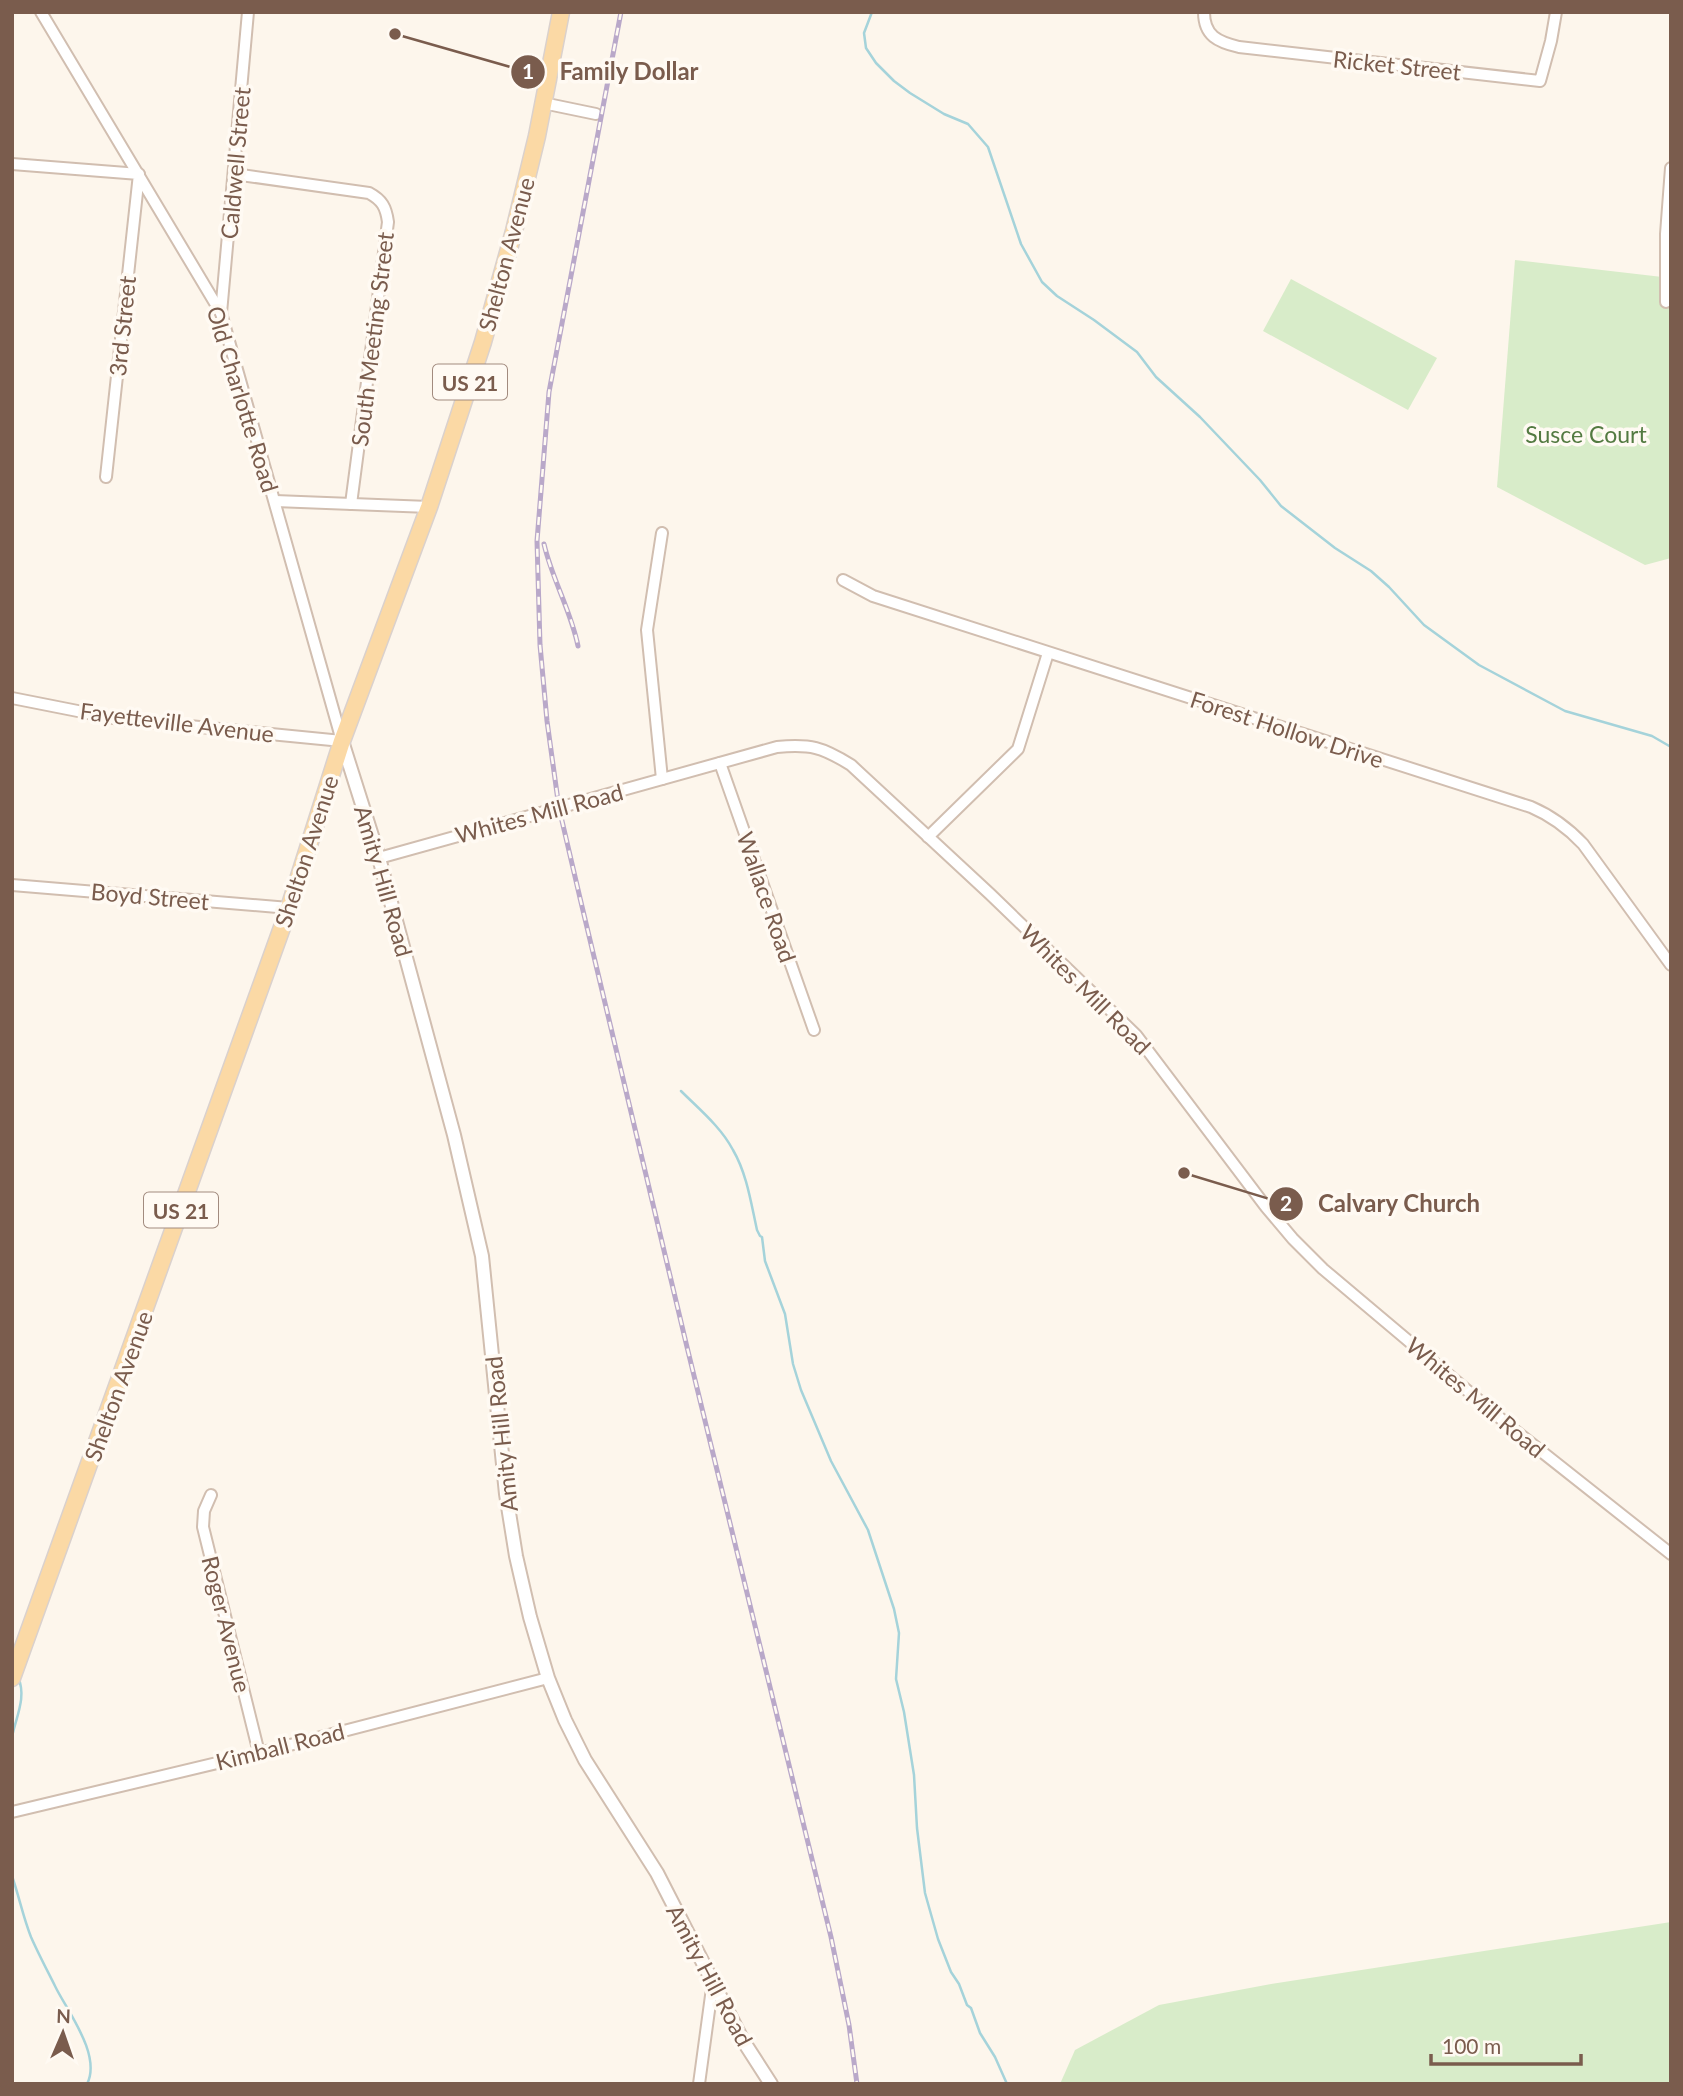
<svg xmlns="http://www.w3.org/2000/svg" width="1683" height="2096" font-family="Lato,sans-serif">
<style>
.green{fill:#d8ecc9}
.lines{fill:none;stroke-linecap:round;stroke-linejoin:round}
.stream{stroke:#a5d3da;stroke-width:2.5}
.minor-casing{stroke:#d1beb0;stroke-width:14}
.tertiary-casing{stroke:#d1beb0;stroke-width:16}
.primary-casing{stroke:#dad1cd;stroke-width:19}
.minor{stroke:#fff;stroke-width:10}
.tertiary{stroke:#fff;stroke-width:12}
.primary{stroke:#fbd9a5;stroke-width:16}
.rail-casing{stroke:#b9a8c9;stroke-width:5}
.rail{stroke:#fffaf3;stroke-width:2.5;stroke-dasharray:8;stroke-linecap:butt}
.labels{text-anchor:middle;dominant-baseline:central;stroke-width:7;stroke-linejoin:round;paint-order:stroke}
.shield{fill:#fffaf3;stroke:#a28b7f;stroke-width:2}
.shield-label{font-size:21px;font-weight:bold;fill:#7a5c4d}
.street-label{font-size:23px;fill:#7a5c4d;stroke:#fffaf3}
.park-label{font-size:23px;fill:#537a41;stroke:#fffaf3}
.leader{fill:none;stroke:#7a5c4d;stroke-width:2.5}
.callout-dot{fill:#7a5c4d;stroke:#fffaf3;stroke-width:2.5}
.mark-label{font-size:21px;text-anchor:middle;font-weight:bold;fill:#fff}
.callout-label{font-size:24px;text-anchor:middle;font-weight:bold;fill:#7a5c4d;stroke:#fffaf3;stroke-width:7;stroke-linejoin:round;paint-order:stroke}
</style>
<rect width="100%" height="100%" fill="#fdf6ec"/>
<g class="green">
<path d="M1515,260L1671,278V558L1645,565L1497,487Z"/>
<path d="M1291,279L1437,358L1408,410L1263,331Z"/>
<path d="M1671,1922V2084H1060L1075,2050L1159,2005L1271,1984Z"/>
</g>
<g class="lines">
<g class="stream">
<path d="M872,12L864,33L866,48L876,63L894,81L910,93L944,114L968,124L988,147L1021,244L1042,282L1057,296L1094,320L1137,352L1156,377L1200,417L1260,480L1281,506L1335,548L1371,571L1389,587L1424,625L1479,665L1565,711L1652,736L1671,747"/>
<path d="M681,1091C699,1109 721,1127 733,1150C747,1174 751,1203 757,1230L760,1236L762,1237L765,1261L785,1314L793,1364L801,1390L831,1461L868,1530L894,1609L899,1633L896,1679L904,1712L914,1775L917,1828L925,1893L938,1939L951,1972L959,1984L967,2005L971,2008L980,2033L995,2057L1007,2084"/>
<path d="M12,1737C16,1717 27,1697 18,1677"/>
<path d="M12,1876C19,1896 23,1917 31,1937C38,1953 47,1970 55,1986C67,2011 102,2055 87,2084"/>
</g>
<g class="minor-casing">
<g id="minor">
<path d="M1204,12C1204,36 1218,42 1239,47L1540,81L1551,41L1556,12"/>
<path d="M543,103L596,114"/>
<path d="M12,164L139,174L106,477"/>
<path d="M234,174L369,193C382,200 386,207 388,222L351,504"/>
<path d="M1666,302V234L1671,168"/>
<path d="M221,313L248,12"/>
<path d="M275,501L429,507"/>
<path d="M843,580L873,596L1531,807C1552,816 1567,827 1583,844L1671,965"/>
<path d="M12,698L118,719L342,741L221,313L41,12"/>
<path d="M720,763L814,1030"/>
<path d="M662,779L647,630L662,533"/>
<path d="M928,837L1018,749L1048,653"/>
<path d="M379,858L777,747C811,744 822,747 851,765L990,894L1136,1035L1266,1207L1293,1239L1323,1269L1513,1429L1671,1554"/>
<path d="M12,885L289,908"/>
<path d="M211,1495L204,1511L203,1527L259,1753"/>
<path d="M12,1812L259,1753L548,1678"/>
<path d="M699,2084L713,1981"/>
</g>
</g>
<g class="tertiary-casing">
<path id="tertiary" d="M342,741L379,858L454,1135L482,1256L506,1494L516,1556L530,1617L548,1678L565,1720L585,1760L657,1873L742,2039L771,2084"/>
</g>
<g class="primary-casing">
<path id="primary" d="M12,1678L289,908L342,741L429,507L483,342L514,231L537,136L561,12"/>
</g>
<use href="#minor" class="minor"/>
<use href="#tertiary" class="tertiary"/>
<use href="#primary" class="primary"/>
<g class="rail-casing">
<g id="rail">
<path d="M621,12L549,392L537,541L540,645L547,721L559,808L580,898L687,1347L831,1937L849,2025L857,2084"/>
<path d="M544,544C552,579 571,611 578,646"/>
</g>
</g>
<use href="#rail" class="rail"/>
</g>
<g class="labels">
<g class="shield">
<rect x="433" y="364.5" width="74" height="35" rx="5"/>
<rect x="144" y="1192.5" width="74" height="35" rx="5"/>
</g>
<g class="shield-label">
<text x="470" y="382">US 21</text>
<text x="181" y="1210">US 21</text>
</g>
<g class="street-label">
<text transform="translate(1397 65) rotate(6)">Ricket Street</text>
<text transform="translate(235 163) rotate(-85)">Caldwell Street</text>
<text transform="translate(506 254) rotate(-75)">Shelton Avenue</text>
<text transform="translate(122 326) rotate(-84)">3rd Street</text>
<text transform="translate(372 339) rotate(-83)">South Meeting Street</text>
<text transform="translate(243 399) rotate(73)">Old Charlotte Road</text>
<text transform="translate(177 722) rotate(7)">Fayetteville Avenue</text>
<text transform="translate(1287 729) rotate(18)">Forest Hollow Drive</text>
<text transform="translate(539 813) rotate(-15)">Whites Mill Road</text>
<text transform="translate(306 851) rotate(-72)">Shelton Avenue</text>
<text transform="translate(384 881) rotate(74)">Amity Hill Road</text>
<text transform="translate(150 896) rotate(5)">Boyd Street</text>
<text transform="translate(767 897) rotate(71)">Wallace Road</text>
<text transform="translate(1086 989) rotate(45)">Whites Mill Road</text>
<text transform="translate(118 1386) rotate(-70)">Shelton Avenue</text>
<text transform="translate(1476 1397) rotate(40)">Whites Mill Road</text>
<text transform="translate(501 1434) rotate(-96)">Amity Hill Road</text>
<text transform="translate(227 1624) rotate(76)">Roger Avenue</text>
<text transform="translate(280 1746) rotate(-14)">Kimball Road</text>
<text transform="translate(710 1975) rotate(62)">Amity Hill Road</text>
</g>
<g class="park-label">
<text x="1586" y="434">Susce Court</text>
</g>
</g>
<path class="leader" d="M395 34L528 72M1184 1173L1286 1204"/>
<g class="callout-dot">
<circle cx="395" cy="34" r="7"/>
<circle cx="1184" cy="1173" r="7"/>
<circle cx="528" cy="72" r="18"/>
<circle cx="1286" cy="1204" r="18"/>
</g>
<g class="mark-label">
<text x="528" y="79">1</text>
<text x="1286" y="1211">2</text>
</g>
<g class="callout-label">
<text x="629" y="80">Family Dollar</text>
<text x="1399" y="1212">Calvary Church</text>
</g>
<rect width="1683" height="2096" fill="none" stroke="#7a5c4d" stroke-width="28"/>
<g transform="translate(63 2033) rotate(2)" stroke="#fffaf3" stroke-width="5" paint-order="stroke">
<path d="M0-5L12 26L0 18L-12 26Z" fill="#7a5c4d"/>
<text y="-10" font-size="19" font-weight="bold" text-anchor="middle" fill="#7a5c4d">N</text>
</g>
<path d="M1431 2054v10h150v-10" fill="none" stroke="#7a5c4d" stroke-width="3.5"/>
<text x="1442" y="2054" font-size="21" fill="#7a5c4d" stroke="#fffaf3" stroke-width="5" paint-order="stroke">100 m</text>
</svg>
